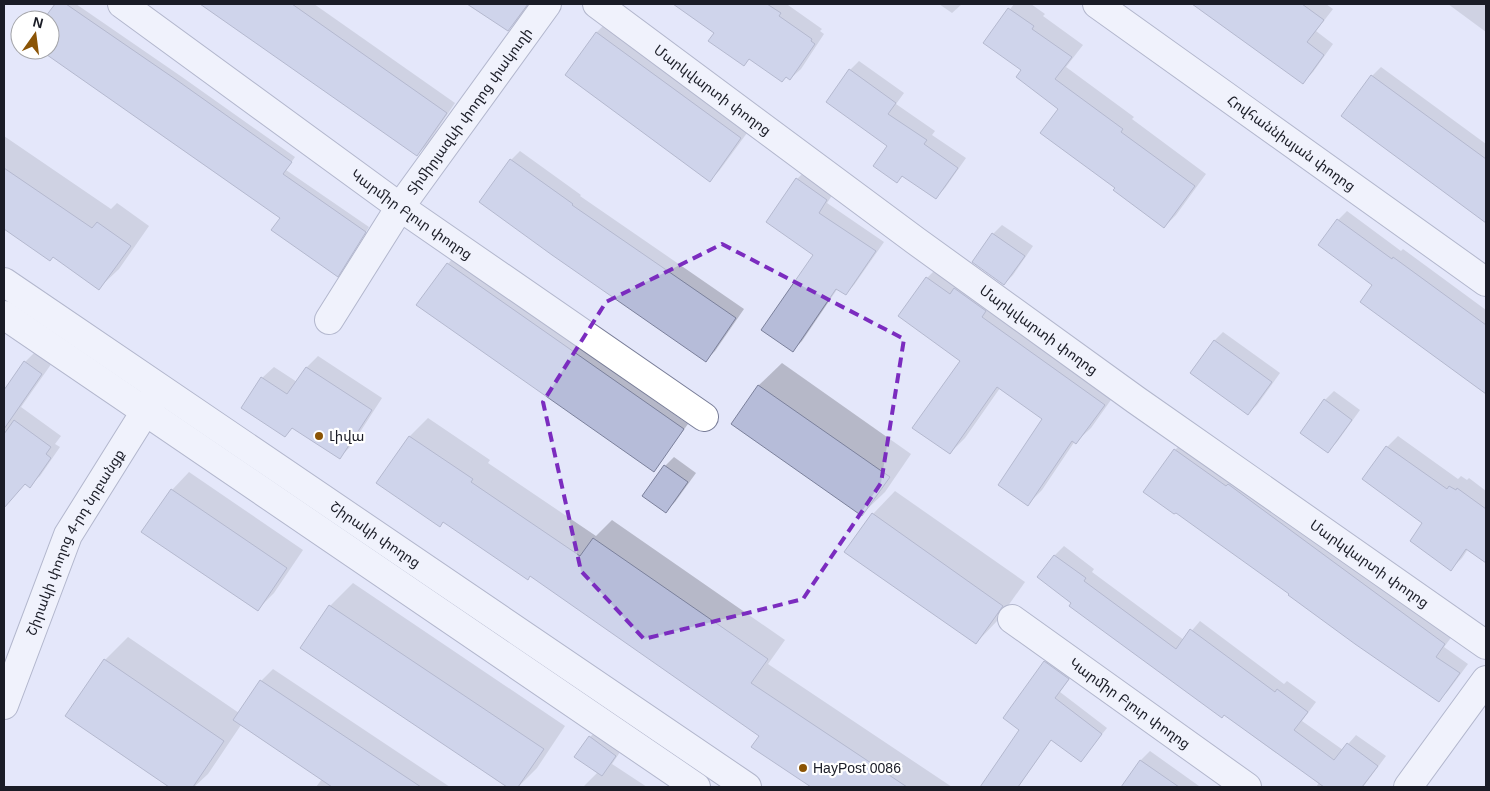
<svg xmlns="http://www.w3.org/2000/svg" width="1490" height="791" font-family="Arial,'Noto Sans Armenian',sans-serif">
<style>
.shadow{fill:#0003}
.building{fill:#b6bcd9;stroke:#7b809b}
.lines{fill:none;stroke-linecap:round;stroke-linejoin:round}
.street-casing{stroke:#777c97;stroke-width:30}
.highway-casing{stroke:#777c97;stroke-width:30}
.street{stroke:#fff;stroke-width:28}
.highway{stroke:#fff;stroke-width:28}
.marked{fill:none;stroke:#7b2cbf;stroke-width:4;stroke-dasharray:10 6;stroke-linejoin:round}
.poi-dot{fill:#8b5405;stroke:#fff;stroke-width:2}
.labels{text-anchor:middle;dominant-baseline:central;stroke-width:4.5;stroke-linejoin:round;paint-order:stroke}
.street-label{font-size:14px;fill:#1a1c26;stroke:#fff}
.poi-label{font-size:14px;fill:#1a1c26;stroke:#fff;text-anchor:start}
</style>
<rect width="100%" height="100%" fill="#e4e7fa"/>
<g class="shadow">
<path d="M56,4H76L182,77L295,157L286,170L369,227L342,271L281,218L42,50H50V20H45Z"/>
<path d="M201,4H314L455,103L426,146L417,155Z"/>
<path d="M471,4H529L517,21L508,30Z"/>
<path d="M675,4H789L788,5L822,29L820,31L824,34L801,69L790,79L716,33Z"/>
<path d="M939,4H962L952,13Z"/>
<path d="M1014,4H1031L1045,14L1043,16L1083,45L1066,67L1134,117L1132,119L1206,174L1176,215L1164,227L1117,188L1060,108L1022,70L985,43Z"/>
<path d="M1194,4H1326L1333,9L1316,31L1333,44L1313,72L1303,82Z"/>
<path d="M1448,4H1486V32Z"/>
<path d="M606,23L750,129L719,171L710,180L567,75L597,32Z"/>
<path d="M859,61L904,93L896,104L935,131L932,135L966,158L945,188L936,197L904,175L897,181L889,146L850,70Z"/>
<path d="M1381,67L1486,144V222L1343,116L1372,76Z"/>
<path d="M4,136L111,209L117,203L149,226L119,269L99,288L53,256L50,259L4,228Z"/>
<path d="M520,151L581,195L580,196L744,309L715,351L706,360L511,160Z"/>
<path d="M806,170L835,191L827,203L884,242L854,285L845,294L838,288L802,341L793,350L815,254L797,179Z"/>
<path d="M1347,211L1401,251L1403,249L1486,310V392L1362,301L1374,285L1338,220Z"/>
<path d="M1002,225L1033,246L1013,275L1004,284L993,234Z"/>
<path d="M452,259L688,424L654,470L448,264Z"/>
<path d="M942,263L1118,390L1091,428L1076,442L1075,441L1042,490L1028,504L1043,419L1000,388L965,438L950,453L962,360L900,316L927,278Z"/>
<path d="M1223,332L1280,373L1257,405L1248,414L1214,341Z"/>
<path d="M35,352L52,363L21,407L61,436L55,444L60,447L40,476L29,486L25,483L4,507V392L25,362Z"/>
<path d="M318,356L382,398L351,446L340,457L293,427L285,436L262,378L274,367L297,382L307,367Z"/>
<path d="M782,363L911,454L885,492L862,514L732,424L759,385Z"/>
<path d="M1334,391L1360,410L1337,442L1328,451L1325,400Z"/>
<path d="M428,418L490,460L488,463L596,536L612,520L785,640L768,664L952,787H813L753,747L761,735L530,575L444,521L440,525L378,483L410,436Z"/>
<path d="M1398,436L1458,479L1461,476L1467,480L1469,478L1486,491V562L1468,549L1462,558L1451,569L1424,523L1387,447Z"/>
<path d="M1184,441L1453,635L1444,647L1468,664L1448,691L1439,700L1176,511L1145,492L1175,450Z"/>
<path d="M674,457L696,473L675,502L666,511L665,466Z"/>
<path d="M189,472L303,550L274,593L257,610L172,490Z"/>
<path d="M895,491L1025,582L998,620L976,643L873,514Z"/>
<path d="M1064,546L1094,569L1092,572L1184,640L1200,621L1284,684L1287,681L1316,702L1302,721L1343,750L1356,735L1386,756L1363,787H1319L1317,786L1319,782L1277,752L1276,753L1039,577L1055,555Z"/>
<path d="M353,583L565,726L537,768L518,787H509L302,648L330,606Z"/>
<path d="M128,637L239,713L261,681L273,669L450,787H316L322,779L241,725L208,774L194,787H171L66,716L105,660Z"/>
<path d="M1050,656L1074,673L1060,692L1107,728L1081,760L1052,739L1018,787H982L1021,730L1045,662Z"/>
<path d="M599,728L624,746L612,764L647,787H583L598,772L590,737Z"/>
<path d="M1150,751L1199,786L1198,787H1122L1141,760Z"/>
</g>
<g class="building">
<path d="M55,4H66L178,81L292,162L283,174L366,232L338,277L271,230L280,218L40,50H50V20H43Z"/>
<path d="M200,4H292L447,113L417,156Z"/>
<path d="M467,4H528L508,31Z"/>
<path d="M673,4H767L781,13L779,16L812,39L811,41L815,44L790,80L786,77L782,82L749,59L744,66L708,41L714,33Z"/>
<path d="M1192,4H1302L1324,20L1307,42L1324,55L1303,84Z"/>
<path d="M1008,8L1034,26L1032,29L1072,57L1055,79L1123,129L1121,132L1195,186L1164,228L1113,190L1115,188L1040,133L1058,109L1016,77L1021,70L983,43Z"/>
<path d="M596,32L741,138L710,182L565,75Z"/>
<path d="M849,69L896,103L888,114L927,140L924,144L958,168L936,199L902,176L897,183L873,166L887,146L826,102Z"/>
<path d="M1371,75L1486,159V223L1341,116Z"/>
<path d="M510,159L573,204L572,205L736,318L706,362L552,255L479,202Z"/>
<path d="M4,168L92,228L97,222L131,246L99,290L53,257L50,261L4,229Z"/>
<path d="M796,178L827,200L819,213L876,251L846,295L836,289L793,352L761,330L813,255L766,222Z"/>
<path d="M1337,219L1392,259L1393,257L1486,325V394L1360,302L1372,285L1318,245Z"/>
<path d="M992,233L1025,256L1004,285L972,262Z"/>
<path d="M447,263L684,429L654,472L416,305Z"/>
<path d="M926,277L950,294L954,288L986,311L982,317L1105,405L1076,444L1072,441L1028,506L998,485L1042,419L997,387L950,454L912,428L960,361L898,316Z"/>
<path d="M1214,340L1272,382L1248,415L1190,373Z"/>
<path d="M24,361L42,374L4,429V390Z"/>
<path d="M306,367L372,410L340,459L292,428L285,437L241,408L261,377L287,394Z"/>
<path d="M758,385L890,477L862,516L731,424Z"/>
<path d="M1324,399L1352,420L1328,453L1300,433Z"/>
<path d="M14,420L51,447L46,454L51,458L30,488L25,484L4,508V434Z"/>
<path d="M409,436L473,479L471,482L580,556L593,538L768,659L751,683L907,787H811L751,747L759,736L530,576L528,580L443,522L440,527L376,483Z"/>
<path d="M1386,446L1447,489L1449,486L1456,490L1457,488L1486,509V563L1466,549L1451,571L1410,541L1422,523L1362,479Z"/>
<path d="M1174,449L1226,486L1228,484L1259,507L1445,644L1436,657L1460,673L1439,702L1355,644L1288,595L1289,594L1176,513L1174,514L1143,492Z"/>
<path d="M664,465L688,482L666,513L642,496Z"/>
<path d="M171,489L287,568L258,611L141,532Z"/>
<path d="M872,513L1003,606L976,644L844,552Z"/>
<path d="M1054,555L1086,578L1084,581L1176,649L1190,629L1275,692L1277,689L1308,712L1294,730L1334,760L1347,743L1378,766L1362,787H1324L1224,715L1222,718L1069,606L1071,603L1037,577Z"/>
<path d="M329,605L544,749L518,787H507L300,648Z"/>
<path d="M104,659L224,741L193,787H169L65,716Z"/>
<path d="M1044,661L1069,679L1055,698L1102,734L1081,762L1051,740L1018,787H980L1019,730L1003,718Z"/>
<path d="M260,680L421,787H332L233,720Z"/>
<path d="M589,736L616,756L602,776L574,757Z"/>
<path d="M1140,760L1179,787H1121Z"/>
</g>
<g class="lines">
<g class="street-casing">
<g id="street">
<path id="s1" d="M122,4L400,207L704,417"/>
<path id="s2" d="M597,4L916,241L1136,400L1486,645"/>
<path id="s3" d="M1097,4L1486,282"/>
<path id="s4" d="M329,320L400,207L547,4"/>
<path id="s5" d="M1012,619L1247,787"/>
<path id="s6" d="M4,705L68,535L158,391"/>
<path d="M1408,787L1486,680"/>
</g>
</g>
<g class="highway-casing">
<g id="highway">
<path id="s7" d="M4,282L747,787"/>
<path d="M4,315L696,787"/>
</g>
</g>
<use href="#street" class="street"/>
<use href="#highway" class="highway"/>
</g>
<path d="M0 0H1490V791H0ZM722,244L904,339L881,483L803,599L644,639L581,571L543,402L606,302Z" fill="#e4e7fa" fill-opacity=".55" fill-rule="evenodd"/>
<path class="marked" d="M722,244L904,339L881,483L803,599L644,639L581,571L543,402L606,302Z"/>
<g class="poi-dot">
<circle cx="319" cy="436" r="5"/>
<circle cx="803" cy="768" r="5"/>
</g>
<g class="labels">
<g class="street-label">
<text stroke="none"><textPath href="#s2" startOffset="144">Մարկվարտի փողոց</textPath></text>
<text stroke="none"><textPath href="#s4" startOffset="252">Տիմիրյազևի փողոց փակուղի</textPath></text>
<text stroke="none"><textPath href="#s3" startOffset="239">Հովհաննիսյան փողոց</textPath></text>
<text stroke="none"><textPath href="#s1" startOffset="358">Կարմիր Բլուր փողոց</textPath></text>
<text stroke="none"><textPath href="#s2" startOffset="549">Մարկվարտի փողոց</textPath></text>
<text stroke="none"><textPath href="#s7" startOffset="449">Շիրակի փողոց</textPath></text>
<text stroke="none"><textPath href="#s6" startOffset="178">Շիրակի փողոց 4-րդ նրբանցք</textPath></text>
<text stroke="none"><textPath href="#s2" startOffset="954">Մարկվարտի փողոց</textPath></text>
<text stroke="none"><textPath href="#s5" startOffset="145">Կարմիր Բլուր փողոց</textPath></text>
</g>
<g class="poi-label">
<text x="329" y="436">Լիվա</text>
<text x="813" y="768">HayPost 0086</text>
</g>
</g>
<rect width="1490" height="791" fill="none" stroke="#1a1c26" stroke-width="10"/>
<g transform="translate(35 35) rotate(14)"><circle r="24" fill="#ffffff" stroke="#a3a4a8"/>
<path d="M0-4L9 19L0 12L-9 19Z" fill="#8b5405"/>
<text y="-8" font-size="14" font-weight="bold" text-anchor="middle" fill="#1a1c26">N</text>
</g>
</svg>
